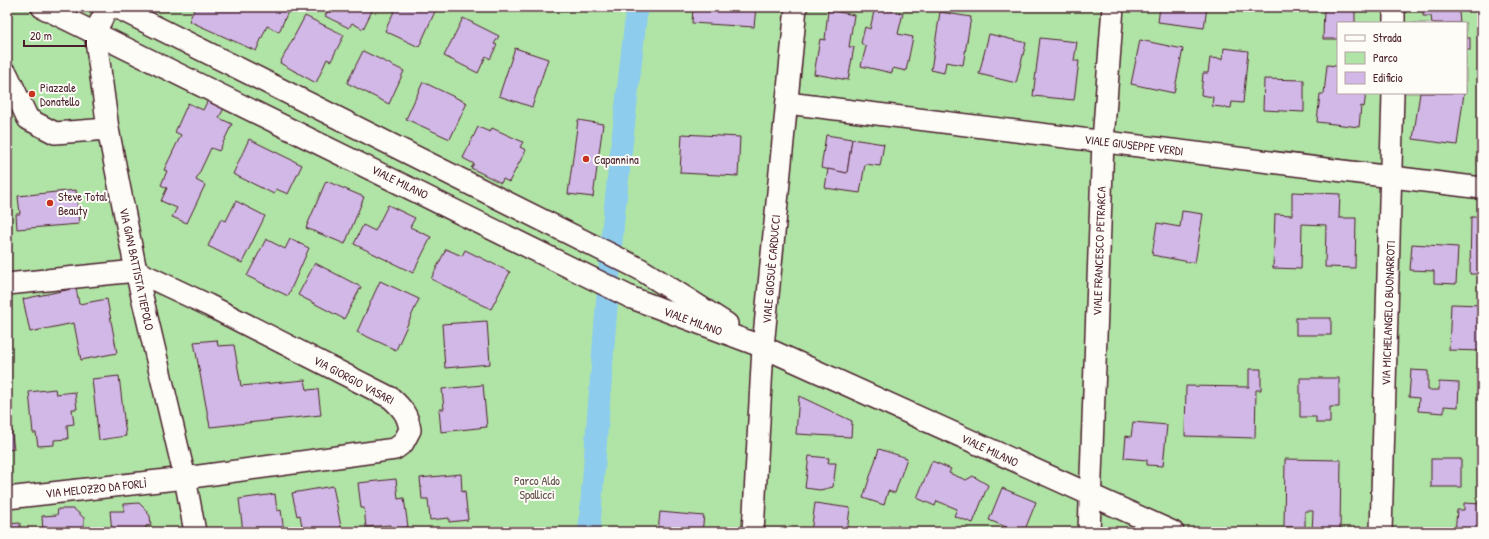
<svg xmlns="http://www.w3.org/2000/svg" width="1489" height="539" font-family="'Patrick Hand',sans-serif">
<style>
.green{fill:#b0e4a6;stroke:#7d8268;fill-rule:evenodd}
.lines{fill:none;stroke-linecap:round;stroke-linejoin:round}
.canal{stroke:#8dcced;stroke-width:22}
.building{fill:#d1b8e6;stroke:#4a1f2b}
.minor-casing{stroke:#4a1f2b;stroke-width:24}
.minor{stroke:#fdfcf7;stroke-width:21}
.poi-dot{fill:#c8321e;stroke:#fdfcf7;stroke-width:1.5}
.labels{text-anchor:middle;dominant-baseline:central;stroke-width:4;stroke-linejoin:round;paint-order:stroke}
.poi-label{font-size:12px;fill:#4a1f2b;stroke:#fdfcf7;text-anchor:start}
.street-label{font-size:12px;fill:#4a1f2b;stroke:#fdfcf7}
.park-label{font-size:12px;fill:#64504a;stroke:#fdfcf7}
</style>
<rect width="100%" height="100%" fill="#f0e8f2"/>
<filter id="ink" filterUnits="userSpaceOnUse"><feTurbulence type="fractalNoise" baseFrequency=".025" numOctaves="2"/><feDisplacementMap in="SourceGraphic" scale="8" xChannelSelector="R" yChannelSelector="G"/><feConvolveMatrix kernelMatrix="1 2 1 2 8 2 1 2 1" color-interpolation-filters="sRGB"/></filter>
<g filter="url(#ink)">
<path class="green" d="M7,7H1482V532H7ZM1338,23H1466V93H1338Z"/>
<g class="lines">
<path class="canal" d="M589,532L613,224L637,7"/>
</g>
<g class="building">
<path d="M195,7H290L279,32L267,26L256,51L189,21Z"/>
<path d="M330,7H374L363,29L352,23L349,28L325,16Z"/>
<path d="M396,7H437L419,47L385,31Z"/>
<path d="M693,7H756L754,27L692,23Z"/>
<path d="M875,7L903,13L898,34L913,37L906,71L893,68L892,73L861,66L866,47L861,43L865,27L870,29Z"/>
<path d="M1160,7H1207L1204,28L1158,22Z"/>
<path d="M1324,7H1355V23H1338V39H1323Z"/>
<path d="M1423,7H1453L1459,12L1460,23H1432L1431,16H1423Z"/>
<path d="M828,10L854,15L849,47H854L848,80L814,74L820,39L825,40Z"/>
<path d="M940,12L971,17L963,65L946,62L944,73L931,70Z"/>
<path d="M305,16L344,35L331,61L327,59L316,83L280,63Z"/>
<path d="M463,18L499,36L494,44L497,45L490,59L486,56L478,73L444,56Z"/>
<path d="M989,34L1026,43L1016,83L979,74Z"/>
<path d="M1040,38L1077,42L1074,61H1079L1074,100L1033,96Z"/>
<rect x="1466" y="38" width="4" height="12"/>
<path d="M1140,40L1183,49L1174,93L1131,84Z"/>
<path d="M515,48L548,59L532,107L499,96Z"/>
<path d="M1224,48L1248,51L1243,103L1232,102L1231,108L1212,106L1213,97L1201,95L1203,73H1208L1210,58L1223,59Z"/>
<path d="M363,51L404,71L389,104L347,83Z"/>
<path d="M1327,65L1338,66V93H1366L1364,107L1361,106L1359,127L1317,122L1320,94H1324Z"/>
<path d="M1264,79L1304,80V112L1263,110Z"/>
<path d="M423,82L467,103L450,139L406,119Z"/>
<path d="M1420,93H1464L1457,145L1413,139Z"/>
<path d="M208,100L224,108L219,118L232,124L219,151L211,148L196,180L205,185L187,223L172,217L177,208L161,201L167,188L161,185L167,171L164,170L181,135L175,132L188,103L203,110Z"/>
<path d="M578,120L603,124L593,197L568,194Z"/>
<path d="M478,127L490,132L492,128L523,142L520,147L526,150L509,182L503,179L501,183L471,168L474,164L463,158Z"/>
<path d="M682,134L740,137L738,176L680,173Z"/>
<path d="M826,135L852,139L847,173L821,168Z"/>
<path d="M249,139L302,165L288,194L276,189L274,194L233,174Z"/>
<path d="M852,139L884,144L880,166L865,164L860,193L825,188L828,169L847,173Z"/>
<path d="M326,181L364,197L345,244L306,228Z"/>
<path d="M76,190L79,224L17,229L16,214H20L18,196Z"/>
<path d="M1292,192L1340,194L1339,218H1356L1355,268L1325,267L1326,225L1302,224L1301,269L1273,268L1275,214L1292,215Z"/>
<path d="M236,201L265,216L242,263L208,246L221,219L226,221Z"/>
<path d="M388,205L415,218L410,227L431,237L413,273L354,244L363,225L375,231Z"/>
<path d="M1182,211L1203,214L1195,263L1152,255L1157,223L1180,227Z"/>
<path d="M1471,217H1482V274H1470Z"/>
<path d="M266,239L285,249L290,239L309,248L288,296L247,276Z"/>
<path d="M1412,244L1458,247L1456,284L1434,283V271L1410,270Z"/>
<path d="M446,249L462,256L465,250L510,272L491,309L431,279Z"/>
<path d="M315,263L361,287L344,319L298,295Z"/>
<path d="M380,281L419,299L396,350L357,332Z"/>
<path d="M76,288L79,304L107,299L117,353L81,360L74,323L30,332L23,299Z"/>
<path d="M1451,304L1482,305V351L1449,350Z"/>
<rect x="1296" y="318" width="35" height="17"/>
<path d="M487,321L490,364L445,368L442,324Z"/>
<path d="M217,340L218,346L234,345L241,386L305,380L307,390L318,389L321,415L210,427L194,342Z"/>
<path d="M1249,369H1261V390H1256L1255,438L1185,436L1186,386L1249,387Z"/>
<path d="M1411,370L1428,371V390H1439V382L1459,383L1458,407L1444,406V413L1418,411L1419,398L1409,397Z"/>
<path d="M119,376L126,436L99,440L92,379Z"/>
<path d="M1300,378H1339V407H1330V423H1316V417H1300Z"/>
<path d="M483,385L487,427L441,432L439,409H444L442,389Z"/>
<path d="M55,389L56,394L75,392L77,409H72L74,424L67,425L68,439L54,440V445L38,446L36,433H33L29,392Z"/>
<path d="M799,396L852,421L851,437L796,434Z"/>
<path d="M7,398L14,449L7,450Z"/>
<path d="M1133,422L1167,425L1163,466L1147,465V460L1124,458L1126,436L1131,437Z"/>
<path d="M879,449L907,458L895,493L888,491L884,505L863,498Z"/>
<path d="M809,456L829,458L828,463H836L833,487L820,490L805,488Z"/>
<path d="M1285,459L1341,460L1340,532H1312L1313,511H1305V527H1284Z"/>
<rect x="1431" y="459" width="30" height="28"/>
<path d="M932,461L951,469L949,473L966,480L973,476L988,485L973,523L954,516L957,509L937,501L935,506L917,498Z"/>
<path d="M461,474L462,492L465,491L468,520L449,522V518L430,520L428,499H422L420,478Z"/>
<path d="M396,479L398,499L404,498L408,527L391,529L390,525L366,527L364,508H361L358,483Z"/>
<path d="M333,486L342,532H303L300,515L297,516L292,493Z"/>
<path d="M1002,488L1036,502L1024,532H1018L989,520Z"/>
<path d="M275,494L277,511L281,510L284,532H243L239,499Z"/>
<path d="M139,503L145,509L150,516L151,525L146,526V532H112L110,511H124V504Z"/>
<path d="M815,503L850,508L847,532H811Z"/>
<path d="M1464,503L1482,504V532H1455L1457,510H1464Z"/>
<path d="M58,509H74L84,518V532H43L42,516L57,515Z"/>
<path d="M660,512L704,516L702,532H658Z"/>
<path d="M20,523V532H7V524Z"/>
<path d="M898,525L900,532H882L881,529Z"/>
<path d="M954,527L955,531L968,529V532H937V530Z"/>
</g>
<g class="lines">
<g class="minor-casing">
<g id="minor">
<path d="M42,7L632,298L763,347L1173,532"/>
<path d="M108,7L95,32L108,129L136,271L185,478L195,532"/>
<path d="M116,7L640,269L727,324"/>
<path d="M1394,23V7"/>
<path d="M7,74L28,119L55,133L108,129"/>
<path d="M787,103L1482,188"/>
<path d="M7,284L136,271L208,305L391,398C402,408 408,415 410,430L403,443L395,449L185,478L7,498"/>
<path d="M753,532L763,347L796,7"/>
<path d="M1089,532L1103,141L1113,7"/>
<path d="M1381,532L1393,93"/>
</g>
</g>
<use href="#minor" class="minor"/>
</g>
</g>
<g class="poi-dot">
<circle cx="32" cy="94" r="4"/>
<circle cx="586" cy="159" r="4"/>
<circle cx="50" cy="203" r="4"/>
</g>
<g class="labels">
<g class="poi-label">
<text x="40" y="87">Piazzale<tspan x="40" dy="14">Donatello</tspan></text>
<text x="594" y="159">Capannina</text>
<text x="58" y="196">Steve Total<tspan x="58" dy="14">Beauty</tspan></text>
</g>
<g class="street-label">
<text transform="translate(1134 145) rotate(7)">VIALE GIUSEPPE VERDI</text>
<text transform="translate(400 182) rotate(26)">VIALE MILANO</text>
<text transform="translate(1099 251) rotate(-88)">VIALE FRANCESCO PETRARCA</text>
<text transform="translate(137 269) rotate(78)">VIA GIAN BATTISTA TIEPOLO</text>
<text transform="translate(771 269) rotate(-85)">VIALE GIOSUÈ CARDUCCI</text>
<text transform="translate(1388 313) rotate(-88)">VIA MICHELANGELO BUONARROTI</text>
<text transform="translate(693 321) rotate(20)">VIALE MILANO</text>
<text transform="translate(354 380) rotate(28)">VIA GIORGIO VASARI</text>
<text transform="translate(990 450) rotate(25)">VIALE MILANO</text>
<text transform="translate(96 488) rotate(-6)">VIA MELOZZO DA FORLÌ</text>
</g>
<g class="park-label">
<text x="537" y="480">Parco Aldo<tspan x="537" dy="14">Spallicci</tspan></text>
</g>
</g>
<rect width="1489" height="539" fill="none" stroke="#fdfcf7" stroke-width="24"/>
<rect x="12" y="12" width="1465" height="515" fill="none" stroke="#4a1f2b" stroke-width="1.5" filter="url(#ink)"/>
<rect x="1337" y="22" width="130" height="72" fill="#fdfcf7" stroke="#b5a4a5"/>
<rect x="1345" y="35" width="20" height="6" fill="#fdfcf7" stroke="#b5a4a5"/>
<text x="1373" y="42" font-size="12" fill="#4a1f2b">Strada</text>
<rect x="1345" y="52" width="20" height="12" fill="#b0e4a6" stroke="#b5a4a5"/>
<text x="1373" y="62" font-size="12" fill="#4a1f2b">Parco</text>
<rect x="1345" y="72" width="20" height="12" fill="#d1b8e6" stroke="#b5a4a5"/>
<text x="1373" y="82" font-size="12" fill="#4a1f2b">Edificio</text>
<path d="M24 40v6h62v-6" fill="none" stroke="#4a1f2b" stroke-width="2"/>
<text x="30" y="40" font-size="12" fill="#4a1f2b" stroke="#fdfcf7" stroke-width="3" paint-order="stroke">20 m</text>
</svg>
